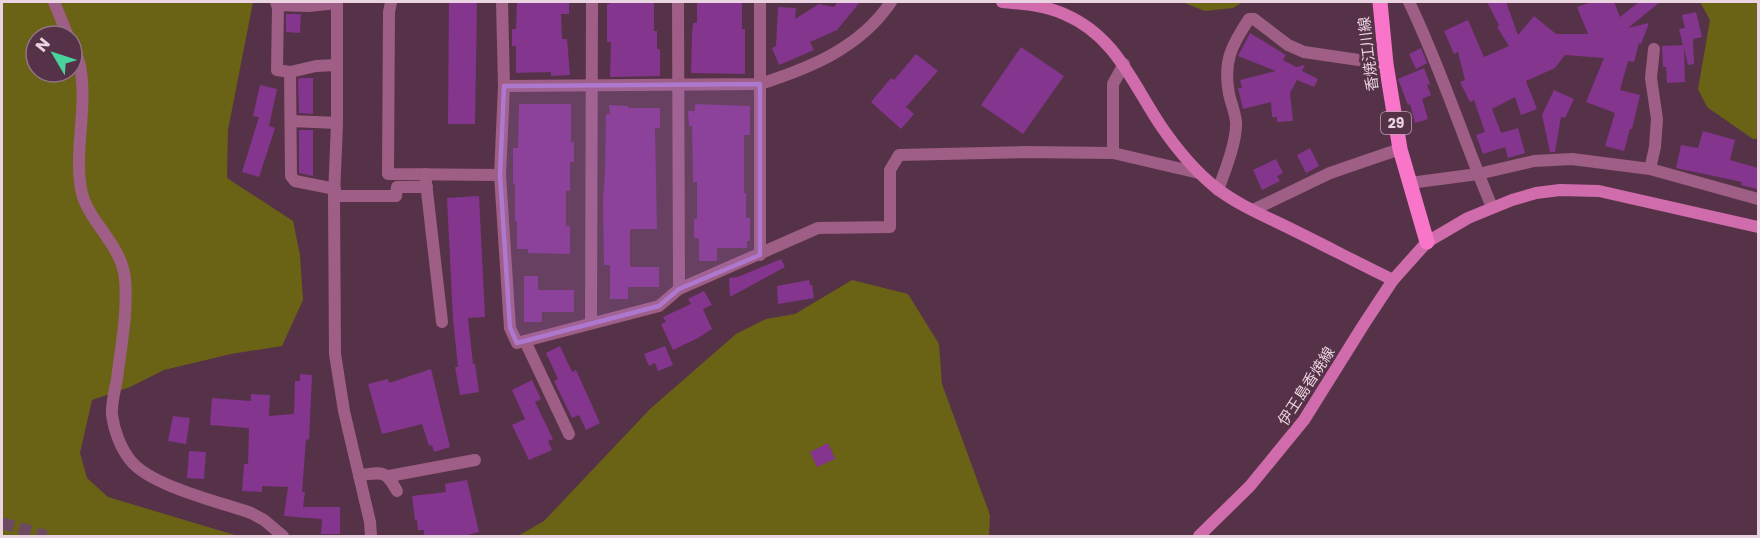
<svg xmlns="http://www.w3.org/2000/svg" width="1760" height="538" font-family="Poppins,'Noto Sans JP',sans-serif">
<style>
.green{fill:#6a6215;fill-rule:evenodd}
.building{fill:#84358e}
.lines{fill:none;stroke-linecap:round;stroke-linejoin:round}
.secondary-tunnel{stroke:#6c4a5f;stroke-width:12;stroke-dasharray:12 6;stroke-linecap:butt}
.street{stroke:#9e5e85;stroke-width:12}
.secondary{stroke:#d16cac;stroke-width:12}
.primary{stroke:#f875ca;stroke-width:15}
.marked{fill:#ad78ce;fill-opacity:0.2;stroke:#ad78ce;stroke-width:4.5;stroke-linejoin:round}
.labels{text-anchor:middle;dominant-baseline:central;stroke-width:6;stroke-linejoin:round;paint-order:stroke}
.shield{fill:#563248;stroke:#bea3b3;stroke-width:1.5}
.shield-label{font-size:14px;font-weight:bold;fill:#ebd4e1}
.street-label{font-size:15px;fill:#ebd4e1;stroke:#563248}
</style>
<rect width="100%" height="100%" fill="#563248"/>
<g class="green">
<path d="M2,2H253L228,130L227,178L293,221L300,255L303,300L282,346L231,354L164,370L130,387L92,400L80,453L87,478L108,497L238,536H2ZM36,36H72V72H36Z"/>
<path d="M1182,2H1243L1233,8L1205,11Z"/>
<path d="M1700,2H1758V139H1753L1707,107L1698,89L1710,20Z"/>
<path d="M852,280L908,294L939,344L942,384L990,515L989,536H518L544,521L650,409L736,334L766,319L795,314Z"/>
</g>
<g class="building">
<path d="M449,2H477L475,124H448Z"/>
<path d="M517,2H569V14H561L562,39H567L570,75L551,76V72L516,73V46H512V29H516Z"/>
<path d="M610,2H654V31H657V49H660V76L610,77L611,42H607V4H610Z"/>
<path d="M697,2H742V29H745V74L691,73L692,33L693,23H697Z"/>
<path d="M838,2H860L837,30L810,42L814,50L779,65L772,48L776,46L778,7L796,8L795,19L819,4L834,7Z"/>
<path d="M1487,2H1506L1518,35L1534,16L1556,34H1588L1577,7L1592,2H1614L1620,17L1639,2H1660L1628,28L1649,23L1641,44L1639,43L1634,62L1628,61L1620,90L1640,95L1632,129H1630L1624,151L1605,146L1615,113L1586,102L1604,58L1565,55L1555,68L1526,81L1537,109L1521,115L1515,97L1492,109L1501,133L1518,128L1525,153L1508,158L1505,147L1483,154L1476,135L1485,132L1474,100L1470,102L1460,82L1465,80L1458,52L1454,54L1444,31L1468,20L1484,57L1509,46L1497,27L1499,25Z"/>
<path d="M1696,12L1702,37L1693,39L1694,64L1688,65L1684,47L1685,82L1667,83L1666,67H1663L1662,46L1683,45L1679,29L1685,28L1682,15Z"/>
<path d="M286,14H301L300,33L286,32Z"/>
<path d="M1250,33L1286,55L1283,60L1296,67L1305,65L1302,71L1318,79L1314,87L1297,80L1290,93L1293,121L1277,122V117H1272L1271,102L1243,109L1238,88H1242L1240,80L1276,71L1238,56Z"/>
<path d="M1021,47L1064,76L1023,134L981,105Z"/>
<path d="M1421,48L1427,63L1416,69L1409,54Z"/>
<path d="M916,54L938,71L906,107L914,114L901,129L871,102L891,78L894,80Z"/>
<path d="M1424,68L1430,84L1427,85L1431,95L1422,99L1428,119L1415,123L1410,104L1408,105L1398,79Z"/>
<path d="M302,78H313V114L299,113L298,79Z"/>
<path d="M260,85L277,89L269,126L275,128L259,177L242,172L259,117L253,116Z"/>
<path d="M1554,90L1574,99L1565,118L1561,117L1555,152H1550L1542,115Z"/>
<path d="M519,104H571V142H574V162H570V191H566V226H570V254L528,253V249H517V221H515V184H513V148H518Z"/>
<path d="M695,104L750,106V135H744V193H746V218H750V241H747V248H717V261H699V238H694V219H697V182H693L692,126H689L688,111H695Z"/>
<path d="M609,105L628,106V108H660V128H655L657,229H630V267H659V287H628V299H610V265H604L603,199L605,174L606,114H610Z"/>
<path d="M299,130H313V176L299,173Z"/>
<path d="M1703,131L1735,140L1730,160L1758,168L1757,189L1741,185L1742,182L1676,168L1681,145L1698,148Z"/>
<path d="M1310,148L1319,166L1306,173L1297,155Z"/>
<path d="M1276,159L1283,173L1277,176L1280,181L1262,190L1253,170Z"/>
<path d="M479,196L485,317L468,318L473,364H475L479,392L460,395L455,367H458L453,319L447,198Z"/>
<path d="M781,259L785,267L730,297L729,278L738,277Z"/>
<path d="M524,276H538V290H574V312H542V322H524Z"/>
<path d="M809,280L810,285H812L814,298L778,304L777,286Z"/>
<path d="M704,291L712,305L703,309L712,329L698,338L673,350L661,324L666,322L663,317L691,304L688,299Z"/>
<path d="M560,346L572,372L576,370L600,423L586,430L579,415L572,418L554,381L558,379L546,353Z"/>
<path d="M665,346L673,365L658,371L655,363L649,366L644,354Z"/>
<path d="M431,369L450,447L434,452L432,445L429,446L422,424L382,434L368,384L388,379L389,383Z"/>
<path d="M300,374L312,375L309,440L306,439L302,492H305L303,507H340V534H321L322,519L284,516L288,487L262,486V492L242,491L244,464H248L249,428L210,425L212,398L251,401V394L270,395L269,416L294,414L295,381H300Z"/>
<path d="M532,380L541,399L535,402L553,439L548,441L552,450L529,460L512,425L525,419L512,390Z"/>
<path d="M173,416L190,418L186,444L168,441Z"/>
<path d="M828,443L835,459L817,467L810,452Z"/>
<path d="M189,451L206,452L204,479L187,478Z"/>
<path d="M467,480L479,532L460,537H424V530H418L417,520H415L412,496L446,492L445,484Z"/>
</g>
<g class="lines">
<path class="secondary-tunnel" d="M2,523L46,536"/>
<g class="street">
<path d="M54,2L68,36"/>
<path d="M276,2L278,7L277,70L290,72"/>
<path d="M337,2V123L334,196L335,354L344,411L370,522L371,536"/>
<path d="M391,2L389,12L388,174L500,175"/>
<path d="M502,2L504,86L500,175L510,328L517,343L659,306L679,289L818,228L890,227V170L899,155L1025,152L1113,153L1199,173"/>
<path d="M678,2L679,289"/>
<path d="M1409,2C1441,68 1463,139 1492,207"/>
<path d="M277,5L309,6L337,3"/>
<path d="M72,45C75,52 79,59 80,66C88,107 74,149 81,189C86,220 122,244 125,279C128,312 121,346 117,379C115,390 111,404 112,415C114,431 121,449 131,461C151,486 220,502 251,513L264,520L283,536"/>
<path d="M504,86L760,84C810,68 860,48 891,2"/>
<path d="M291,121L337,123"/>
<path d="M1113,153V84L1124,64"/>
<path d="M1650,169L1655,147L1657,119L1651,78L1654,49"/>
<path d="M425,174L442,322"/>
<path d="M1410,183L1478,174L1534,161L1572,159L1650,169L1758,199"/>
<path d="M335,189L295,181L291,176L290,72L316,66L336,65"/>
<path d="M1218,190C1225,171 1237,141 1236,122C1235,112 1231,103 1229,94C1223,62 1231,46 1249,19H1254L1288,45L1304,52L1386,64"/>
<path d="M334,196H396L397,187H427"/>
<path d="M1253,210L1330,173L1400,149"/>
<path d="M760,255V2"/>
<path d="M591,323L592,2"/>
<path d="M525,341L569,434"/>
<path d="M359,475C383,473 385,469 397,491"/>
<path d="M389,476L475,460"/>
</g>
<g class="secondary">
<path d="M1002,2C1022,4 1045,5 1064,14C1116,36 1132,83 1161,126C1176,148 1194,170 1215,187C1235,203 1260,214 1283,225C1320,243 1356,262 1393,280"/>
<path d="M1199,536L1250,486L1304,420L1364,324L1393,280L1427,242L1468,218L1512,200L1536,193L1560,190L1599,191L1758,227"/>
</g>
<path class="primary" d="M1380,2L1386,64L1400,149L1427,242"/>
</g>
<path class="marked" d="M760,84V255L679,289L659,306L517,343L510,328L500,175L504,86Z"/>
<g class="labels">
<rect class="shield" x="1381" y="112" width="30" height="22" rx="4.5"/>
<g class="shield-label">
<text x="1396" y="123">29</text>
</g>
<g class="street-label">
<text transform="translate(1368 54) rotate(-97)">香焼江川線</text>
<text transform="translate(1306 386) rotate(-57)">伊王島香焼線</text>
</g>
</g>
<rect width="1760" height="538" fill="none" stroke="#ebd4e1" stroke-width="6"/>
<g transform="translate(54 54) rotate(309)"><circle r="28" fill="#563248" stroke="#927385" stroke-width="1.5"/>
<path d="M0-4.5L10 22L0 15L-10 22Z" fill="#49d49d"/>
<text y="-9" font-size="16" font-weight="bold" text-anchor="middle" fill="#ebd4e1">N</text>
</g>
</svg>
